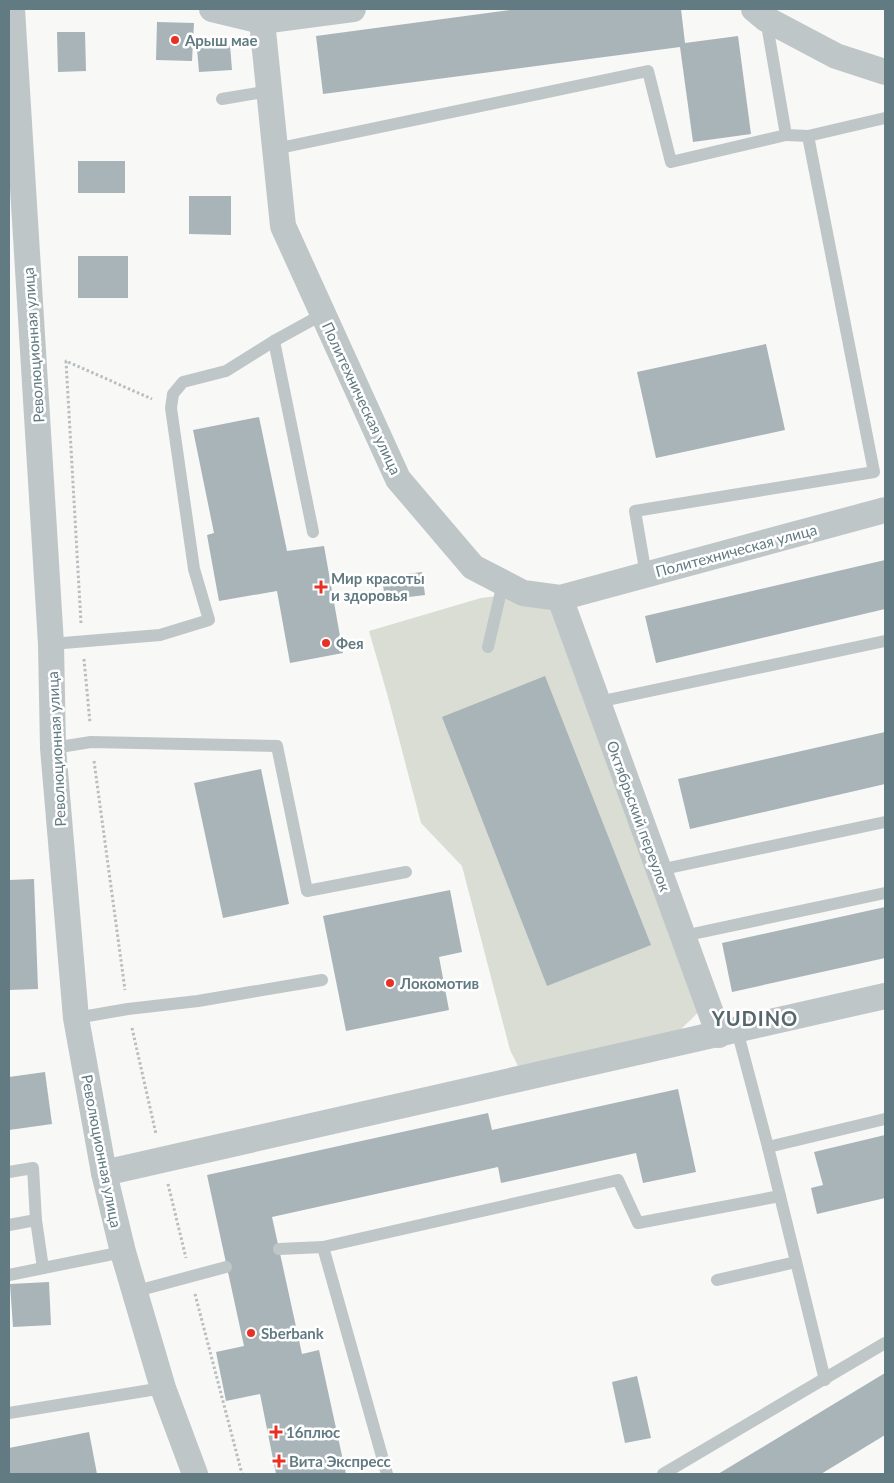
<svg xmlns="http://www.w3.org/2000/svg" width="894" height="1483" font-family="Lato,sans-serif">
<style>
.green{fill:#d9ddd4}
.building{fill:#a8b4b8}
.lines{fill:none;stroke-linecap:round;stroke-linejoin:round}
.path{stroke:#b9bec0;stroke-width:3;stroke-dasharray:2.5 2.5;stroke-linecap:butt}
.lane{stroke:#bfc6c8;stroke-width:12}
.street{stroke:#bfc6c8;stroke-width:26}
.poi-dot{fill:#e93025;stroke:#fff;stroke-width:2}
.labels{text-anchor:middle;dominant-baseline:central;stroke-width:5;stroke-linejoin:round;paint-order:stroke}
.poi-label{font-size:15px;font-weight:bold;fill:#627a82;stroke:#fff;text-anchor:start}
.street-label{font-size:15px;fill:#627a82;stroke:#fff}
.district-label{font-size:20px;font-weight:bold;letter-spacing:1px;fill:#55666c;stroke:#fff}
</style>
<rect width="100%" height="100%" fill="#f8f8f6"/>
<path class="green" d="M523,593L560,598L707,1004L679,1031L518,1066L510,1050L462,866L421,823L388,697L369,631L481,598Z"/>
<g class="building">
<path d="M518,9H681L685,43L738,36L751,134L693,142L680,47L323,94L316,36Z"/>
<path d="M157,22L194,23L192,61L156,60Z"/>
<path d="M57,32H85L86,71L58,72Z"/>
<path d="M230,45L232,70L199,72L197,48Z"/>
<rect x="78" y="161" width="47" height="32"/>
<path d="M189,196H231V235L189,234Z"/>
<rect x="78" y="256" width="50" height="42"/>
<path d="M766,344L785,430L656,458L637,372Z"/>
<path d="M259,417L287,551L324,546L343,653L290,663L277,591L219,601L207,535L214,533L193,430Z"/>
<path d="M885,560V609L656,663L645,616Z"/>
<path d="M422,572L425,595L385,600L382,577Z"/>
<path d="M545,676L651,945L547,986L442,717Z"/>
<path d="M885,732V784L690,829L678,779Z"/>
<path d="M261,769L289,904L223,918L194,783Z"/>
<path d="M34,879L38,989L9,990V880Z"/>
<path d="M450,890L462,952L439,957L449,1010L346,1031L323,916Z"/>
<path d="M885,907V958L732,992L722,943Z"/>
<path d="M45,1072L52,1124L9,1130V1077Z"/>
<path d="M678,1089L696,1172L643,1183L636,1153L501,1183L498,1167L272,1217L302,1354L319,1350L346,1474H276L260,1394L226,1401L216,1352L244,1346L207,1175L488,1113L492,1130Z"/>
<path d="M885,1135V1198L817,1214L811,1188L823,1185L814,1152Z"/>
<path d="M49,1282L51,1325L13,1327L10,1284Z"/>
<path d="M885,1373V1435L821,1474H718Z"/>
<path d="M637,1376L651,1438L625,1443L612,1382Z"/>
<path d="M89,1432L97,1474H9V1448Z"/>
</g>
<g class="lines">
<g class="path">
<path d="M81,623L66,361L152,399"/>
<path d="M84,659L90,723"/>
<path d="M94,761L125,990"/>
<path d="M132,1028L156,1134"/>
<path d="M168,1184L186,1258"/>
<path d="M195,1294L242,1474"/>
</g>
<g class="lane">
<path d="M222,99L269,91"/>
<path d="M786,135L808,136L885,118"/>
<path d="M275,149L648,71L671,162L786,135L766,19"/>
<path d="M274,341L313,532"/>
<path d="M646,575L635,511L874,472L808,136"/>
<path d="M51,644L160,635L209,620L194,569L171,408L173,394L183,382L226,371L274,341L323,314"/>
<path d="M488,647L503,583"/>
<path d="M598,702L885,641"/>
<path d="M53,748L91,742L277,746L307,891L406,872"/>
<path d="M659,870L885,822"/>
<path d="M683,936L885,893"/>
<path d="M76,1018L128,1009L198,1001L322,980"/>
<path d="M737,1030L768,1147L825,1380"/>
<path d="M768,1147L885,1119"/>
<path d="M9,1172L33,1168L36,1220L43,1268"/>
<path d="M9,1225L36,1220"/>
<path d="M279,1249L323,1247"/>
<path d="M9,1275L123,1252"/>
<path d="M717,1280L796,1262"/>
<path d="M133,1292L226,1267"/>
<path d="M9,1413L163,1388"/>
<path d="M387,1474L323,1247L618,1180L638,1223L780,1196"/>
<path d="M663,1474L885,1343"/>
</g>
<g class="street">
<path d="M12,9L51,644L53,748L76,1018L104,1173L123,1252L163,1388L195,1474"/>
<path d="M212,9L262,21L353,9"/>
<path d="M281,9L262,21L283,226L398,479L473,567L523,593L560,598L885,510"/>
<path d="M754,9L766,19L836,56L885,72"/>
<path d="M560,598L719,1035"/>
<path d="M104,1173L885,996"/>
</g>
</g>
<g class="poi-dot">
<circle cx="175" cy="40" r="5"/>
<path d="M318.5 579.5h5v5h5v5h-5v5h-5v-5h-5v-5h5z"/>
<circle cx="326" cy="643" r="5"/>
<circle cx="390" cy="983" r="5"/>
<circle cx="251" cy="1333" r="5"/>
<path d="M273.5 1424.5h5v5h5v5h-5v5h-5v-5h-5v-5h5z"/>
<path d="M276.5 1453.5h5v5h5v5h-5v5h-5v-5h-5v-5h5z"/>
</g>
<g class="labels">
<g class="poi-label">
<text x="185" y="40">Арыш мае</text>
<text x="331" y="578">Мир красоты<tspan x="331" dy="17">и здоровья</tspan></text>
<text x="336" y="643">Фея</text>
<text x="400" y="983">Локомотив</text>
<text x="261" y="1333">Sberbank</text>
<text x="286" y="1432">16плюс</text>
<text x="289" y="1461">Вита Экспресс</text>
</g>
<g class="street-label">
<text transform="translate(33 345) rotate(-94)">Революционная улица</text>
<text transform="translate(362 398) rotate(65)">Политехническая улица</text>
<text transform="translate(736 550) rotate(-15)">Политехническая улица</text>
<text transform="translate(56 749) rotate(-93)">Революционная улица</text>
<text transform="translate(639 816) rotate(70)">Октябрьский переулок</text>
<text transform="translate(102 1151) rotate(79)">Революционная улица</text>
</g>
<g class="district-label">
<text x="755" y="1018">YUDINO</text>
</g>
</g>
<rect width="894" height="1483" fill="none" stroke="#627a82" stroke-width="20"/>
</svg>
